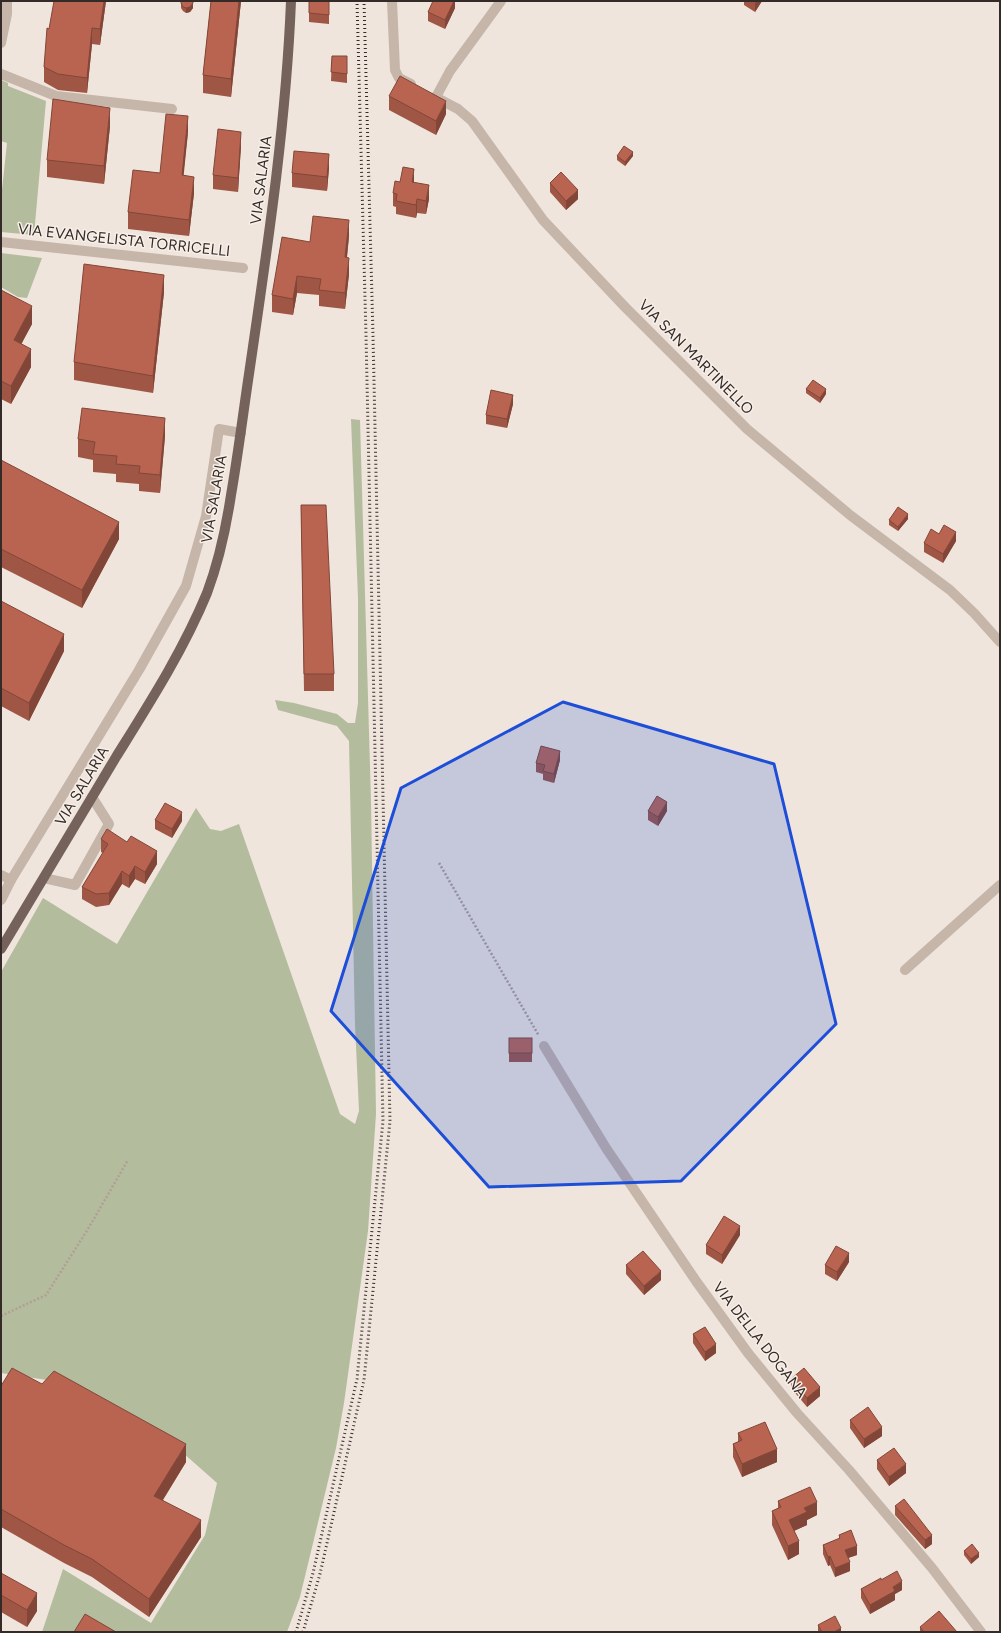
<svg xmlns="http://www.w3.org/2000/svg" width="1001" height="1633" font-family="Figtree,sans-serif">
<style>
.green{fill:#b4bc9e}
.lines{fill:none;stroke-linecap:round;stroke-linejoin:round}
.path{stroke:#b19f94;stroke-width:2.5;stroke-dasharray:2 2;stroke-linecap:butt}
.minor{stroke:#c6b5a9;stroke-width:10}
.major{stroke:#74625b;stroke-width:10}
.rail{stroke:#342b28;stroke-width:3;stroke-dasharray:1 3;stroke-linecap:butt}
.wall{fill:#9f5645}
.shaded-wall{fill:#824638}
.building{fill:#b96450;stroke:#824638}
.marked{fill:#1d4ed8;fill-opacity:0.2;stroke:#1d4ed8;stroke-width:3;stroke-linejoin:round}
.labels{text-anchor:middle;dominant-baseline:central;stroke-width:3;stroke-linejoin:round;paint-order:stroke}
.street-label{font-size:15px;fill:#342b28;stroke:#f7efe8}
</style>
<rect width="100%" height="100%" fill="#efe5dc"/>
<g class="green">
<path d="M1,80L8,83V86L46,101L34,235L1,232V199L7,143L1,141Z"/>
<path d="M1,253L42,258L27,298L18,297L1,287Z"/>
<path d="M351,419L360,420L371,801L376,1114L368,1231L344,1403L336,1448L300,1597L287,1632H42L63,1569L151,1623L205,1535L217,1483L156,1429L60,1382L1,1373V972L43,898L117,944L196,808L210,829L221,831L239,824L340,1114L355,1124L359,1111L355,1024L349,741L337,726L278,710L275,700L294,703L337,714L348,723H355L358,703V598Z"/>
</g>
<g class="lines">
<g class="path">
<path d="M439,863L539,1036"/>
<path d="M1,1316L46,1295L88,1229L128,1160"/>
</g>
<g class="minor">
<path d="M392,1L395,70L399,78L411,84"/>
<path d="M1,43L7,14V1"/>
<path d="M1,74L56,96L172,109"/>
<path d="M435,97L458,109L472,121L543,220L625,307L747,429L850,515L950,590L974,613L1000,642"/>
<path d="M436,97L450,71L501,1"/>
<path d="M1,242L243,268"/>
<path d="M1,875L11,880"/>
<path d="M44,878L75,885L109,824L92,797"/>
<path d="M1,900L11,880L139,670L186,586L206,516L219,429L241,433"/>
<path d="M905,970L1000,885"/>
<path d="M544,1046L606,1148L696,1281L748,1353L797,1413L849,1470L932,1568L981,1632"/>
</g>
<path class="major" d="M1,949C39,885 77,821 116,757C149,704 183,651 207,593C219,561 226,528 231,495C238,455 243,414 249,374C267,250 286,126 291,1"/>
<g class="rail">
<path d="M296,1632L313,1573L357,1379L383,1121L366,335L357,1"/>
<path d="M303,1632L320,1574L364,1380L390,1121L373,335L364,1"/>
</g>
</g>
<g class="wall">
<path d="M106,1L100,45L92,44L87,93L58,90L44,82V67L49,29Z"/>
<path d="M211,1H241L231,97L203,93V75Z"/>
<path d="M309,1H329V24L309,22Z"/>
<path d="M455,1V8L445,29L428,21V12Z"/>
<path d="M744,1H762L755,12L744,5Z"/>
<path d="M181,3L193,8L190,12L186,13L183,11L181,8Z"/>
<path d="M332,56H347V83L331,81Z"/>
<path d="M389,96L446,114L436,135L389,110Z"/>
<path d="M110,126L104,184L47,177V160Z"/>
<path d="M188,132L183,176L194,193L189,236L128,229V212L160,173Z"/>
<path d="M241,145L238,192L213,189V175Z"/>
<path d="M617,156H633L625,166L617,160Z"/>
<path d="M329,168L327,191L292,187V173Z"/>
<path d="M400,182H414L429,199L426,214L417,213L416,218L396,214V207L393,206V193Z"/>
<path d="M550,183L578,199L566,210L550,192Z"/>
<path d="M349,236L347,258L349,274L345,309L319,306V295L297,293L293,315L272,312V295L310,242Z"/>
<path d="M1,290L32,324L21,344L31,367L11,404L1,399Z"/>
<path d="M164,292L153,393L74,380V362Z"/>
<path d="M806,389L826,394L820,403L806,393Z"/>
<path d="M513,404L507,428L486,424V415Z"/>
<path d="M165,436L160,493L139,491V484L116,482V474L93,472V460L78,457V439Z"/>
<path d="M1,460L119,539L82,608L1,567Z"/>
<path d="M301,505L334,674V691H304Z"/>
<path d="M908,519L898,531L889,525V520Z"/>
<path d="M956,541L943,563L924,552V543Z"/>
<path d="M1,601L64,651L29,721L1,706Z"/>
<path d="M1000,604V620H999V606Z"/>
<path d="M560,760L554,783L543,780V774L536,772V763Z"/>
<path d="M648,811H667L658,826L648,820Z"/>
<path d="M155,820L182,821L172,838L155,829Z"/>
<path d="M101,839L157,864L145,884L135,879L129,888L122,884L109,905L96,907L82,899V887L103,853L101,852Z"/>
<rect x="509" y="1038" width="23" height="24"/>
<path d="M740,1235L722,1264L706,1254V1245Z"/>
<path d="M849,1262L837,1281L825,1274V1265Z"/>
<path d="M626,1265L661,1280L644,1295L626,1274Z"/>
<path d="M693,1334L716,1353L705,1361L693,1343Z"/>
<path d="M791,1379L820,1396L807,1407L791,1388Z"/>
<path d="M1,1386L186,1462L163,1500L201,1537L149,1617L92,1577L64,1563L1,1527Z"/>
<path d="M850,1420L882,1436L864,1448L850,1428Z"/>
<path d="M738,1433L777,1462L742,1477L733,1457V1444L738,1442Z"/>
<path d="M877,1460L906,1473L889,1486L877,1469Z"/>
<path d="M778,1501L817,1515L807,1520V1525L794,1531L799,1554L788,1560L772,1525V1511L778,1508Z"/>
<path d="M895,1506L932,1544L925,1549L895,1515Z"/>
<path d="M839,1535L857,1555L848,1558L850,1571L835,1577L830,1565L828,1566L823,1554V1545L839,1539Z"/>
<path d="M964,1551L979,1557L971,1564L964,1555Z"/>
<path d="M1,1573L37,1611L27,1627L1,1612Z"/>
<path d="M881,1580L902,1590L895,1594V1600L870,1614L861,1598V1589Z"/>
<path d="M1000,1590V1601L999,1600V1591Z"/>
<path d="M818,1625L841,1632H818Z"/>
<path d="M920,1627L957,1632H920Z"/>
</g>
<g class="shaded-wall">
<path d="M104,1H106L100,45V29Z"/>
<path d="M239,1H241L231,97V79Z"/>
<path d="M454,1H455V8L445,29V20Z"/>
<path d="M757,1H762L755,12V3Z"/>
<path d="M193,3V8L190,12L186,13V8Z"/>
<path d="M92,28V44L87,93V78Z"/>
<path d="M446,101V114L436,135V121Z"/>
<path d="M110,108V126L104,184V166Z"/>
<path d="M188,116V132L182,192V175Z"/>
<path d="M241,132V145L238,192V178Z"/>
<path d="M633,152V156L625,166V162Z"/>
<path d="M329,154V168L327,191V177Z"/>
<path d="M414,169V182H412Z"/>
<path d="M194,177V193L189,236V220Z"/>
<path d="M429,185V199L426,214V201Z"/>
<path d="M578,190V199L566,210V201Z"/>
<path d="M417,199V213L416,218V205Z"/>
<path d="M349,220V236L345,274V257Z"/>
<path d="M349,258V274L345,309V293Z"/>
<path d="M164,275V292L153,393V376Z"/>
<path d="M297,276V293L293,315V299Z"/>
<path d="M32,306V324L14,358V340Z"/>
<path d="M31,349V367L11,404V386Z"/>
<path d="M826,389V394L820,403V398Z"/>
<path d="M513,395V404L507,428V419Z"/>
<path d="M165,418V436L160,493V475Z"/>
<path d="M908,514V519L898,531V527Z"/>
<path d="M119,522V539L82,608V590Z"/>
<path d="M956,532V541L943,563V554Z"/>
<path d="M64,634V651L29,721V703Z"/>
<path d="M560,751V760L554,783V774Z"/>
<path d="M667,802V811L658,826V817Z"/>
<path d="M182,812V821L172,838V829Z"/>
<path d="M157,851V864L145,884V872Z"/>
<path d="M135,866V879L129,888V876Z"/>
<path d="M122,871V884L109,905V893Z"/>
<path d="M740,1226V1235L722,1264V1255Z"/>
<path d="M849,1253V1262L837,1281V1272Z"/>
<path d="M661,1271V1280L644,1295V1286Z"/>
<path d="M716,1344V1353L705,1361V1352Z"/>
<path d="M820,1387V1396L807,1407V1398Z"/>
<path d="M882,1427V1436L864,1448V1439Z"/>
<path d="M186,1444V1462L154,1514V1496Z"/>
<path d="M777,1449V1462L742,1477V1464Z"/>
<path d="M906,1464V1473L889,1486V1477Z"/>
<path d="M817,1502V1515L807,1520V1525L789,1533V1520L804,1508Z"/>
<path d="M201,1520V1537L149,1617V1599Z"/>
<path d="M932,1535V1544L925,1549V1540Z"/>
<path d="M799,1541V1554L788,1560V1546Z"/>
<path d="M857,1546V1555L845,1559V1550Z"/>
<path d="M979,1553V1557L971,1564V1559Z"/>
<path d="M830,1556V1565L828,1566V1557Z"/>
<path d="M850,1562V1571L835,1577V1568Z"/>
<path d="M902,1581V1590L895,1594V1600L870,1614V1605L893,1587Z"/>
<path d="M37,1593V1611L27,1627V1610Z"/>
<path d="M841,1628V1632H834Z"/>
</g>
<g class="building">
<path d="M54,1H104L100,29L92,28L87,78L58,74L44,67L47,28L49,29Z"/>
<path d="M181,1H193V3L190,7L186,8L183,7L181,3Z"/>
<path d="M211,1H239L231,79L203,75Z"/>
<path d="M309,1H329V15L309,13Z"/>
<path d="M433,1H454L445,20L428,12Z"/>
<path d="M332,56H347V74L331,72Z"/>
<path d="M400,76L446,101L436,121L389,96Z"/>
<path d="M53,99L110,108L104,166L47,160Z"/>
<path d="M166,114L188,116L182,175L194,177L189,220L128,212L133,170L160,173Z"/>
<path d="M218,129L241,132L238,178L213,175Z"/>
<path d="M624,146L633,152L625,162L617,156Z"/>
<path d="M294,151L329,154L327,177L292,173Z"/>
<path d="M403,167L414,169L412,182L429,185L426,201L417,199L416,205L396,201L397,194L393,193L395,181L400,182Z"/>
<path d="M561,172L578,190L566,201L550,183Z"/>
<path d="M313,216L349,220L345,257L349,258L345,293L319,290L321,279L297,276L293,299L272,295L282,237L310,242Z"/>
<path d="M84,264L164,275L153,376L74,362Z"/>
<path d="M1,290L32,306L14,340L31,349L11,386L1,381Z"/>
<path d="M813,380L826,389L820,398L806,389Z"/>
<path d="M491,390L513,395L507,419L486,415Z"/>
<path d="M82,408L165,418L160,475L139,473L140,466L116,464L117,456L93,454L95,442L78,439Z"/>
<path d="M1,460L119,522L82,590L1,549Z"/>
<path d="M301,505H326L334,674H304Z"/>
<path d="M898,507L908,514L898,527L889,520Z"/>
<path d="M944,525L956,532L943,554L924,543L931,529L939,534Z"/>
<path d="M1,601L64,634L29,703L1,688Z"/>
<path d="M541,746L560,751L554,774L543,771L545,765L536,763Z"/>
<path d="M657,796L667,802L658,817L648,811Z"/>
<path d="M165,803L182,812L172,829L155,820Z"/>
<path d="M107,829L127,842L131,836L157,851L145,872L135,866L129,876L122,871L109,893L96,894L82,887L108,844L101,839Z"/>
<rect x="509" y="1038" width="23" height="15"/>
<path d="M724,1216L740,1226L722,1255L706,1245Z"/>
<path d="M836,1246L849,1253L837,1272L825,1265Z"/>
<path d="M643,1251L661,1271L644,1286L626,1265Z"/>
<path d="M705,1327L716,1344L705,1352L693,1334Z"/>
<path d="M12,1368L42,1384L54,1371L186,1444L154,1496L201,1520L149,1599L92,1559L64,1545L1,1509V1386Z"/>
<path d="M804,1368L820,1387L807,1398L791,1379Z"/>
<path d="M868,1407L882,1427L864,1439L850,1420Z"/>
<path d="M765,1422L777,1449L742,1464L733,1444L742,1440L738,1433Z"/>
<path d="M894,1448L906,1464L889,1477L877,1460Z"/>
<path d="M810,1487L817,1502L804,1508L807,1512L789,1520L799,1541L788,1546L772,1511L781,1507L778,1501Z"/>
<path d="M904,1499L932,1535L925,1540L895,1506Z"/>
<path d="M851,1530L857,1546L845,1550L850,1562L835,1568L830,1556L828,1557L823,1545L840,1538L839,1535Z"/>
<path d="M972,1544L979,1553L971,1559L964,1551Z"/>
<path d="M897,1571L902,1581L893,1587L895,1591L870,1605L861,1589L881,1578V1580Z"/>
<path d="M1,1573L37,1593L27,1610L1,1595Z"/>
<path d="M939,1611L957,1632H924L920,1627Z"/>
<path d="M85,1614L116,1632H74Z"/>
<path d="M835,1616L841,1628L834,1632H822L818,1625Z"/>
</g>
<path class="marked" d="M563,702L774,764L836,1024L681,1181L489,1187L331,1011L401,788Z"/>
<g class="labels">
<g class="street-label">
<text transform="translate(261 180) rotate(-83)">VIA SALARIA</text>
<text transform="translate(124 240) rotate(6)">VIA EVANGELISTA TORRICELLI</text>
<text transform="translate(696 357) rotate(45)">VIA SAN MARTINELLO</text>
<text transform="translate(214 499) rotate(-80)">VIA SALARIA</text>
<text transform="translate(82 786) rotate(-59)">VIA SALARIA</text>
<text transform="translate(760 1340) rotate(52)">VIA DELLA DOGANA</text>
</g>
</g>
<rect width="1001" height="1633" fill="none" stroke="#342b28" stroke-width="4"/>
</svg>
